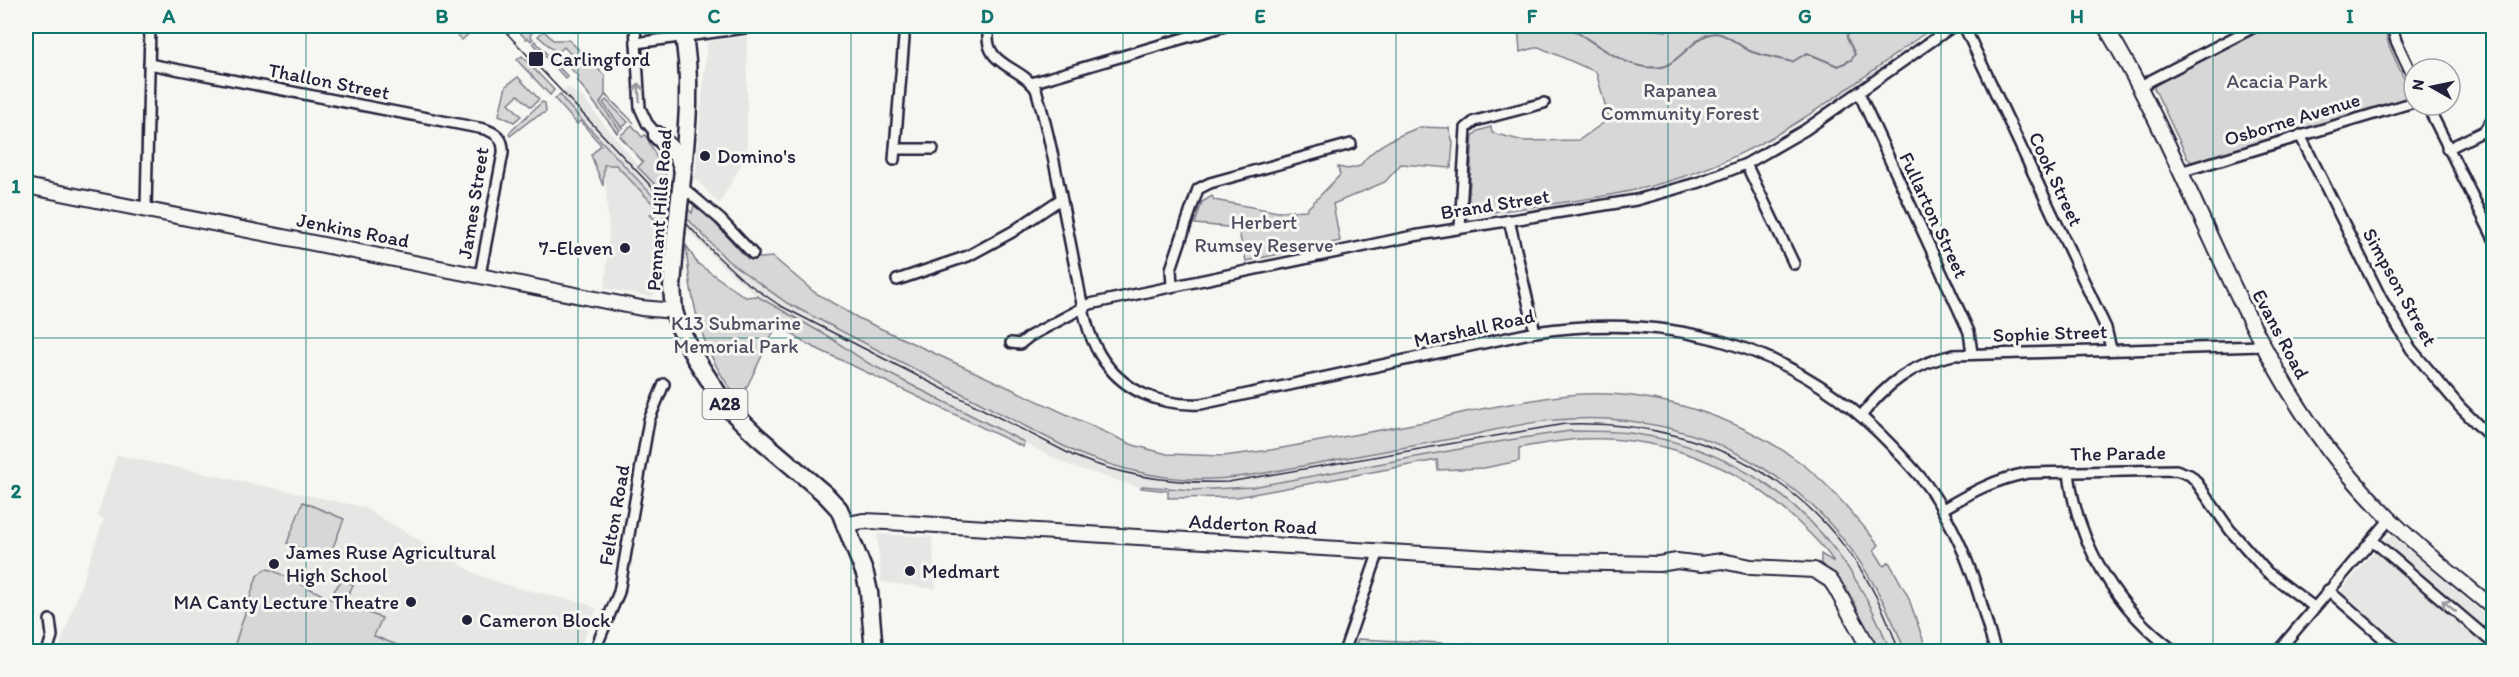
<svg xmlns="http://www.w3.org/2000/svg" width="2519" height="677" font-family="Itim,sans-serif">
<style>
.built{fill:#e6e6e4}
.green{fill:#d7d7d7;stroke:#7c7c89;stroke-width:1.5}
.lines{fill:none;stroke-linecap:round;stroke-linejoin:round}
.stream{stroke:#757583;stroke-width:2}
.street-casing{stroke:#22223b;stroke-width:14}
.secondary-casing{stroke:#22223b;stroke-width:18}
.highway-casing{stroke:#22223b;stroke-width:21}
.street{stroke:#f6f6f2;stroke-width:9}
.secondary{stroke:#f6f6f2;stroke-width:14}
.highway{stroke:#f6f6f2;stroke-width:16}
.tram{stroke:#22223b;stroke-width:1.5}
.highway-bridge-casing{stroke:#22223b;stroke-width:21;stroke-linecap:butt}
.highway-bridge{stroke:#f6f6f2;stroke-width:16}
.oneway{stroke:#9797a0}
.grid{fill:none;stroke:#0f766e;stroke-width:1.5;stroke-opacity:0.55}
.poi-dot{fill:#22223b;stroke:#f6f6f2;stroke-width:2}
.labels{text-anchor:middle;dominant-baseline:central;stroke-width:6;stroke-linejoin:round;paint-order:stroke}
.shield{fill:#f6f6f2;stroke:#626272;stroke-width:1.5}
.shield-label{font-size:18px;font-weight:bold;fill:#22223b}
.poi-label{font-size:20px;fill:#22223b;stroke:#f6f6f2;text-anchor:start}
.street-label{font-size:20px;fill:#22223b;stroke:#f6f6f2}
.park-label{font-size:20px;fill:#4f4f62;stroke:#f6f6f2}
.neatline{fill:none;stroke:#0f766e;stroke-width:2}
.grid-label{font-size:20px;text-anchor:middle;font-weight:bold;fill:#0f766e}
</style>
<rect width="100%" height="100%" fill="#f6f6f2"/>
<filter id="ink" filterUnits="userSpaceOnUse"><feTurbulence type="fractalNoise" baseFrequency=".0167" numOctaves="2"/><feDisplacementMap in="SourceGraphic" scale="12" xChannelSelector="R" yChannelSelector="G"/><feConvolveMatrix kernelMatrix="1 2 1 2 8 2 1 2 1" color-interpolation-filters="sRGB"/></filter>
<g filter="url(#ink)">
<g class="built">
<path d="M747,36V155L719,204L695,178L707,42Z"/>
<path d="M567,87L576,93L578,92L655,186L728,261L746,275L787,303L850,337L1077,453L1110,467L1142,474L1245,476L1555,420L1611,418L1681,430L1737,452L1758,464L1781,478L1826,518L1849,545L1872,579L1886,607L1905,651H1890L1863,589L1841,555L1791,503L1747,472L1713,455L1649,436L1601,431H1570L1542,434L1290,481L1216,490L1143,486L1141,488L1068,465L868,363L829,337L757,296L723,267L565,102L560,94Z"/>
<path d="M604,165H616L657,208L650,215L665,229L659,291L651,297L605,288L609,233Z"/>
<path d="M117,455L363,507L480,576L514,587L585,603L597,609L578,651L58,652L104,519L97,516Z"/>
<path d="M877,534L932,537L936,589L881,582Z"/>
<path d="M2393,536L2493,622V651H2407L2339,593L2386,538Z"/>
</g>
<g class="green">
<path d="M447,26H477L462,40Z"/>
<path d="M514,26H538L530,35L533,39L531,41L528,38L526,39Z"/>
<path d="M1518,26H1626L1666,31L1676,26H1935C1857,81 1782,143 1691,174C1621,199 1545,204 1472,215L1468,210L1473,136L1478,131L1491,127L1492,133L1524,141L1579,140L1609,119L1596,72L1539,47L1520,52Z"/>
<path d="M2265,26H2384L2389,46L2411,94L2409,100L2195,164L2188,159L2154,88L2156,82Z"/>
<path d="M544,31L553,40H569L605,76V94L634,123L605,95L600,103L620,130L617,133L577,80L579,77L567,65L574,58L564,47L557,53L538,36Z"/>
<path d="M535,41L568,77L566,79L533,43Z"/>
<path d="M522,56L554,90L550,95L517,60Z"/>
<path d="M518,77L539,99L531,107L518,95L509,103L521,116L514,122L499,115L506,86Z"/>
<path d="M560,94L565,102L668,212L665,229L650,215L657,208L616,165H604L603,186L591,155L601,145L580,121L577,124L555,99Z"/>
<path d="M606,100L628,122L622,128L603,103Z"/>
<path d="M542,102L545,103L546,112L532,119L510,136L509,133Z"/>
<path d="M632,125L642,137L645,135L647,138L669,182V189L692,213L695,202L748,259L773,257L814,292L858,318L1133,445L1167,454L1223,456L1271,450L1435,420C1459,412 1485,408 1510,404C1534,400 1558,395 1583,394C1657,391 1737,417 1797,460C1829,483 1854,515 1879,545L1874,550L1884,566L1889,562L1908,596L1927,651H1905C1877,576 1833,511 1763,468C1701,429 1628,413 1555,420C1526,422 1496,430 1467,436C1416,445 1365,455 1313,464C1272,472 1229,481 1187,479C1148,477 1113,467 1077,453L787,303L728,261L638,167L643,162L620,136Z"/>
<path d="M1420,127L1449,128L1453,143L1451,168L1401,164L1385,182L1333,204L1340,241L1246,261L1238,228L1195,224L1202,202L1212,196L1214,200L1278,212L1306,210L1340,175L1338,167L1348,169L1360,166C1374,145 1398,136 1420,127Z"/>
<path d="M686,245L697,263L745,297L757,296L829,337L868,363L1024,442L1023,447L803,342L778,323L740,401C702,356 690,302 686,245Z"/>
<path d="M1570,431C1590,431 1610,431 1630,433C1759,451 1846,532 1890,651H1874C1862,620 1852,583 1821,565V554L1834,562C1825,547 1811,535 1798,522C1741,466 1662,435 1582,439C1561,440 1540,444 1519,448V461L1484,468L1438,470L1437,460L1237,497L1168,498V491L1141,488L1143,486L1192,490L1252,487L1509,440Z"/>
<path d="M303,502L344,519L328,560L287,543Z"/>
<path d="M265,569L272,570L331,599L382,618L374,636L407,649L406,651H223L224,648L233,650L257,576Z"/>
<path d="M343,578L353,585L346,599L334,591Z"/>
<path d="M1358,639L1567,649V652L1353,651Z"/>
</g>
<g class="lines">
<path class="stream" d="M1570,26L1573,30C1599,45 1629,72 1661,67C1680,64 1699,28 1720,34C1731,37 1741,47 1752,52C1765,56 1779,59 1792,62L1807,53L1838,66L1851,60L1855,54L1847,38L1849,26"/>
<g class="street-casing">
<g id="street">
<path d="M635,26L640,108L647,123L657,135"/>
<path d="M989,26C981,67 1019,64 1036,89C1053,147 1063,208 1075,267C1081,296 1084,329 1100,355C1122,391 1159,406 1201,404L1535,332C1672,312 1796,344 1893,447C1911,466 1931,487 1943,511C1953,529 1963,549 1970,569C1981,596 1986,625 1996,652"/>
<path d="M1964,26L2106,328L2111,349"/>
<path d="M2392,26L2396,41L2414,79"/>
<path d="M636,43L759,26"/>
<path d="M149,64L484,129C497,133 504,139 503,153L480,275"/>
<path d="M1031,83L1225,26"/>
<path d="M2140,86L2256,26"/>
<path d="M1859,93L1969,332L1972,353"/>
<path d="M2427,105L2494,239"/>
<path d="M2300,135L2381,298L2411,349L2460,407L2494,441"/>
<path d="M895,149H933"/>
<path d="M2447,149L2484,131L2494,117"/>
<path d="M894,160L904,38L903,26"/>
<path d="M1746,164L1794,264"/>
<path d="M2180,172L2414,102"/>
<path d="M681,186L721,220L753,254"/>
<path d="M146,209L150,26"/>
<path d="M1509,220L1535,332"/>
<path d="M1460,228L1466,128L1475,121L1544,103"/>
<path d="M897,280L968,256L1012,232L1061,199"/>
<path d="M1172,286L1171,269L1198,189L1210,183L1351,144"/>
<path d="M1011,343L1020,344L1030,336L1090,304L1413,236L1636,200L1700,182L1746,164L1805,130L1953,26"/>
<path d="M1861,416C1886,384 1912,364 1953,355L2262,346"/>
<path d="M2069,472C2076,542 2118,611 2176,652"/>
<path d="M1943,509C1970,493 1995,479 2028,473L2176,470L2190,475L2195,480L2230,530L2267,572L2314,607"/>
<path d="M2372,540L2494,644"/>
<path d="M2328,590L2399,652"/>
<path d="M47,652L52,636L50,620"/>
<path d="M594,652L619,592L649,420L664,384"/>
<path d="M1344,652L1379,551"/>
<path d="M2277,652L2390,519"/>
</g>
</g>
<g class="secondary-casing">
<g id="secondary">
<path d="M2105,26C2180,148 2223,289 2301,410C2326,449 2358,487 2390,519C2422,552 2459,579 2494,609"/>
<path d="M26,186L641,308L674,311"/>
<path d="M844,525L863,521L887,522L1557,562L1659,564L1677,561L1701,564L1722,561L1751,567L1814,570L1830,580L1835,587L1871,652"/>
</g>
</g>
<g class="highway-casing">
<g id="highway">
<path d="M657,135L678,156L683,170"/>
<path d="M680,197C686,141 694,82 682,26"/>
<path d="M676,233L672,287L674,311L678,324L695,358L726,406L758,437L826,495L839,509L865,574L869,592L874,652"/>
</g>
</g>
<use href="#street" class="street"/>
<use href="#secondary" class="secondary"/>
<use href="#highway" class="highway"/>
<path class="tram" d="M500,26L716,255L743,280L779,305L1074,456C1124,477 1174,484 1228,482L1565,424C1722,418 1850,500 1899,652"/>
<g class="highway-bridge-casing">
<path id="highway-bridge" d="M676,233L680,197"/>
</g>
<use href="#highway-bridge" class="highway-bridge"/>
</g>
<defs><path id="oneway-shaft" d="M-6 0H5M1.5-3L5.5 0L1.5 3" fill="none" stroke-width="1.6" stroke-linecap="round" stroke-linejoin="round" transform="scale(1.5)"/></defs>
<g class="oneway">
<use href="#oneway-shaft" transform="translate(639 92) rotate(-94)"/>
<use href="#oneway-shaft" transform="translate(2449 606) rotate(-140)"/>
</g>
</g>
<path class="grid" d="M306,26V652M578,26V652M851,26V652M1123,26V652M1396,26V652M1668,26V652M1941,26V652M2213,26V652M26,338H2494"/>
<g class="poi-dot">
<rect x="528" y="51" width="16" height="16" rx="3"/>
<circle cx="705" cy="156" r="6"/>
<circle cx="625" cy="248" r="6"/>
<circle cx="274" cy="564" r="6"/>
<circle cx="910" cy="571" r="6"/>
<circle cx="411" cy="602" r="6"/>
<circle cx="467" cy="620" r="6"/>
</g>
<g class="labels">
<rect class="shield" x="702.5" y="389" width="45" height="30" rx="4.5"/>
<g class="shield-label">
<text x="725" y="404">A28</text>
</g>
<g class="poi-label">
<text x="550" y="59">Carlingford</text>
<text x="717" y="156">Domino's</text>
<text x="613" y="248" text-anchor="end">7-Eleven</text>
<text x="286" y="552">James Ruse Agricultural<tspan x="286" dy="23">High School</tspan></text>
<text x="922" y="571">Medmart</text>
<text x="399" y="602" text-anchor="end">MA Canty Lecture Theatre</text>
<text x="479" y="620">Cameron Block</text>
</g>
<g class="street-label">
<text transform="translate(329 81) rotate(11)">Thallon Street</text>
<text transform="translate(2292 119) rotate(-17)">Osborne Avenue</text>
<text transform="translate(2056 179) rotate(65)">Cook Street</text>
<text transform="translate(473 203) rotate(-81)">James Street</text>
<text transform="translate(1495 204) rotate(-9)">Brand Street</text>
<text transform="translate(659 210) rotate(-86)">Pennant Hills Road</text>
<text transform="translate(1934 215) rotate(65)">Fullarton Street</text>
<text transform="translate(353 230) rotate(11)">Jenkins Road</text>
<text transform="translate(2400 287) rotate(61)">Simpson Street</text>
<text transform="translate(1474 328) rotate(-12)">Marshall Road</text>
<text transform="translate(2050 333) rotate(-2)">Sophie Street</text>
<text transform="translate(2281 334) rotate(62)">Evans Road</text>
<text transform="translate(2118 453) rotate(-1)">The Parade</text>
<text transform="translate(614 515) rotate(-80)">Felton Road</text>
<text transform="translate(1253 524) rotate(3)">Adderton Road</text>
</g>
<g class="park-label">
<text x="2277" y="81">Acacia Park</text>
<text x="1680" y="90">Rapanea<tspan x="1680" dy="23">Community Forest</tspan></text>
<text x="1264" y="222">Herbert<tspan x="1264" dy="23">Rumsey Reserve</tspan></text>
<text x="736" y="323">K13 Submarine<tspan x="736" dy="23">Memorial Park</tspan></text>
</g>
</g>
<rect width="2519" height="677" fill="none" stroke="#f6f6f2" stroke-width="66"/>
<g transform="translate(2432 87) rotate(279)"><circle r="28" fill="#f6f6f2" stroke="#a1a1a9" stroke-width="1.5"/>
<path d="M0-4.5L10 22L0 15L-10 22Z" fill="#22223b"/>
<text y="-9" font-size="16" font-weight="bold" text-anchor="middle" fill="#22223b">N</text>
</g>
<rect x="33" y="33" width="2453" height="611" class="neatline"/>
<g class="grid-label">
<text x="169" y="23">A</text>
<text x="442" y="23">B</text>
<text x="714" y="23">C</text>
<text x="987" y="23">D</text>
<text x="1260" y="23">E</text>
<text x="1532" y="23">F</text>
<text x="1805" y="23">G</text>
<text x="2077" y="23">H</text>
<text x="2350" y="23">I</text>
<text x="16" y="193">1</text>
<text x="16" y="498">2</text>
</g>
</svg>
